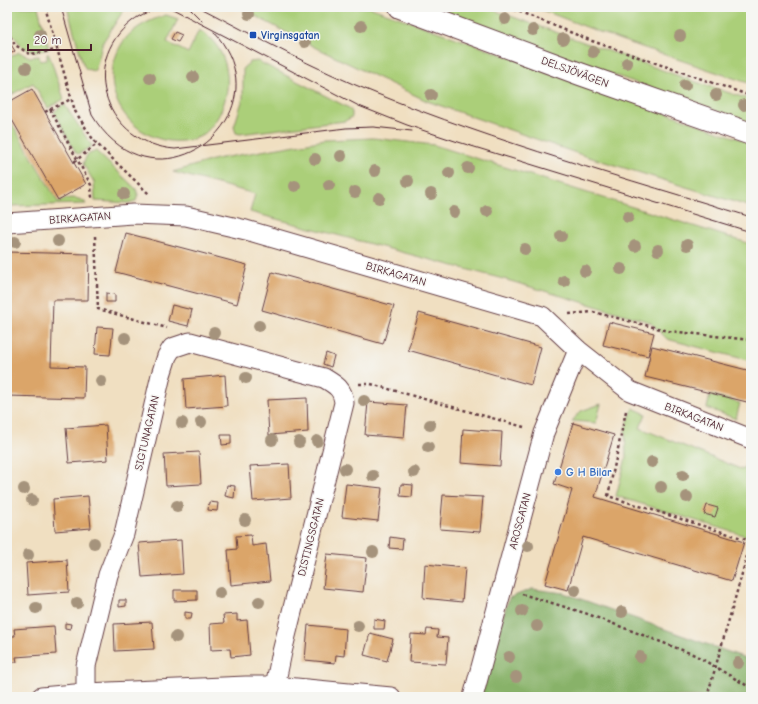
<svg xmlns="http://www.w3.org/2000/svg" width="758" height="704" font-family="'Comic Neue',sans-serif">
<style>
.green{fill:#abcf79;stroke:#7a7752}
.forest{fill:#88b269;stroke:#69684a}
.building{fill:#dba569}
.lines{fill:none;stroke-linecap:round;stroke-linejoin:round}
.minor-casing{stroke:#633c42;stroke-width:21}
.tertiary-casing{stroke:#633c42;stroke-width:24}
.path{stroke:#633c42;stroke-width:2.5;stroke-dasharray:3 3;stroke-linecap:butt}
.minor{stroke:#fff;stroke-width:19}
.tertiary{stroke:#fff;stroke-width:22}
.tram{stroke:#4a1f2b;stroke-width:1}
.tree{fill:#a5937b}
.transit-dot{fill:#1a4fb4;stroke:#f6f6f2;stroke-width:1.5}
.shop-dot{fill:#3f7fe0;stroke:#f6f6f2;stroke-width:1.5}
.labels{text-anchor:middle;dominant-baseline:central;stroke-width:3;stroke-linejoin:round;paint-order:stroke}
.transit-label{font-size:11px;font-weight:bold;fill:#164399;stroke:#f6f6f2;text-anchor:start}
.street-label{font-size:11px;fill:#4a1f2b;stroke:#f6f6f2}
.shop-label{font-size:11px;font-weight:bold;fill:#366cbe;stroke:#f6f6f2;text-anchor:start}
</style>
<rect width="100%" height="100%" fill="#f6f6f2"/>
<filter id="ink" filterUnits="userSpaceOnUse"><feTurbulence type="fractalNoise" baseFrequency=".025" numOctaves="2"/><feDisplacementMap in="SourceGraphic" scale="8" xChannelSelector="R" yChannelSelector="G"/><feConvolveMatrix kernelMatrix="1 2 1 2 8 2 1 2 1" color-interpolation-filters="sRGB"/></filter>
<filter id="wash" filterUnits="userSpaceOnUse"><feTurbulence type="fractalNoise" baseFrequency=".012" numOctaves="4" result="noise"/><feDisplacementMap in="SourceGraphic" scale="16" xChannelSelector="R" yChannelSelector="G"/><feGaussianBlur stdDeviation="0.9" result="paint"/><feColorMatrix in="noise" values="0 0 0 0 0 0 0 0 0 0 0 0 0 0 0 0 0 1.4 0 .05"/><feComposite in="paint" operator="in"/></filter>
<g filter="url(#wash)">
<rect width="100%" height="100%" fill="#f0dfc1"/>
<g class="green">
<path d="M7,7H38L49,49L35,52L22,47L7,26Z"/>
<path d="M67,7L125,8L103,42L96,68L94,71L86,69L83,64Z"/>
<path d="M238,7H369L751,143V207L579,154L427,101L318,49Z"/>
<path d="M433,7H485L693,81L751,100V123L571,60Z"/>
<path d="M534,7H751V84L618,39Z"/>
<path d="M166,15L178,19L167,42L188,53L199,30C231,48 235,91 216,120C212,126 206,134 199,137C154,155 105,114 113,67C119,36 138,24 166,15Z"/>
<path d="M19,52L30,57L39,56L40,61L47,60V54H49L64,99L48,108L33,83L7,97V59Z"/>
<path d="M258,61L349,108L352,112V117L345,121L240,134L236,133L234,127L243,98V68L250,62Z"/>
<path d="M64,104L92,146L78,154L76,153L54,112Z"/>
<path d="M7,115L58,202C66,197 76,197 84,201L86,204L7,206Z"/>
<path d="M373,138L434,145L751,244V361L667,339L650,322L507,280L250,212L255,194L173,172L216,159L325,140Z"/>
<path d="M96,151L136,189L138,195L136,201L128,203L95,201L94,182L83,164L87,155Z"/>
<path d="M710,395L740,403L736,419L707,408Z"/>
<path d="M601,404L596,423L572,421L581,411Z"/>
<path d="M633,408L646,414L640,428L743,470L749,456H751V529L749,535L746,536L616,496L626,458L625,429Z"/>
</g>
<path class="forest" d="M532,589L564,593L751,660V697L478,695L509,598Z"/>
<g id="blocks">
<g class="building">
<path d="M175,32L182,35L178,42L171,39Z"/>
<path d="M7,38L15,51L7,56Z"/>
<path d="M32,89L86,184L58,200L7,111V103Z"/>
<path d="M126,233L247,265L237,304L116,272Z"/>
<path d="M7,252L89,254L88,300H53L51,366L85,367L84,398L7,396Z"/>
<path d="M272,272L394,306L383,344L262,310Z"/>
<path d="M106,293L115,294V302H106Z"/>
<path d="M172,305L192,310L188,326L168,321Z"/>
<path d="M419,313L541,347L531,385L408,350Z"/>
<path d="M609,322L654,333L648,356L603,345Z"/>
<path d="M97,327L113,328L110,355L95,354Z"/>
<path d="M652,346L751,371V403L645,377Z"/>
<path d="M326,353L334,356L331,367L323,364Z"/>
<path d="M225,375L227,406L186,409L184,379Z"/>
<path d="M307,398L308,432L269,435L267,400Z"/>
<path d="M368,402L407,405L404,438L365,435Z"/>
<path d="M573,423L614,435L595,497L744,542L732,581L583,537L568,590L545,584L572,490L554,484Z"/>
<path d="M106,425L108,460L69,463L66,428Z"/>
<path d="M463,429L502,432L500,466L461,463Z"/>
<path d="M221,435H231V444L222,445Z"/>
<path d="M199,452L201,484L166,486L164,454Z"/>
<path d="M289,464L291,498L253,501L250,466Z"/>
<path d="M346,484L382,488L378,521L342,517Z"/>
<path d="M401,484L413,485L412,497L400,496Z"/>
<path d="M227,485L235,486L234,498L225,496Z"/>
<path d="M443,495L483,497L480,532L440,529Z"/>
<path d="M88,496L91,528L55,531L53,499Z"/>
<path d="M209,502L218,503L217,511L208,510Z"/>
<path d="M707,505L718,508L715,517L704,514Z"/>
<path d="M251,535L252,546L266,544L270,581L231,585L228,550L237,549L236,536Z"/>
<path d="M390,537L403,539L402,549L389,548Z"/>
<path d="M181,540L183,574L142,577L139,543Z"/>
<path d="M327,554L367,558L363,592L323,588Z"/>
<path d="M67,560L69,592L28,595L26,563Z"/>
<path d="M425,564L465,568L462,602L423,598Z"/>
<path d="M174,590H197V600L174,601Z"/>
<path d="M119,600H126V606L119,607Z"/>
<path d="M185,612L192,613L191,619H185Z"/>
<path d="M237,614V621L247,620L250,655L231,657L230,649L211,650L210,624L224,623L223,615Z"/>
<path d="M374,619L385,621L384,629H374Z"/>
<path d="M152,622L154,649L115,651L114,624Z"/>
<path d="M65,623L71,624L70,629L65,628Z"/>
<path d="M308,625L346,629L344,656L336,655L335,663L305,660Z"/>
<path d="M54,626L56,654L16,657L17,662H7V636H15L14,629Z"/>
<path d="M427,629L438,630L437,637L448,638L446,664L409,662L411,634L426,635Z"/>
<path d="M370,633L393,639L387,661L364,655Z"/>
</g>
</g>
</g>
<g filter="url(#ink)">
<use href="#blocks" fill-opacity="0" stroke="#633c42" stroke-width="1"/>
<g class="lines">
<g class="minor-casing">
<g id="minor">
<path d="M7,223L133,214L186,216L246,230L542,316L578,350L630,391L751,439"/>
<path d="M41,697L86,693L246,686H275L391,697"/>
<path d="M86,697V666L108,575L124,534L161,375L167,356L172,348L190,342L324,378C336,385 343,389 344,403L282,652L275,686"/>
<path d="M473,697L544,433L578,350"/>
</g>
</g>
<g class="tertiary-casing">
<path id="tertiary" d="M400,7L580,74L751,134"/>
</g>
<g class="path">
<path d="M45,7L75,111L94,141L149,194"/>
<path d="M508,7L592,41L751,96"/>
<path d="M7,31L15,45L30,54L57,50"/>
<path d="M50,109L91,185L92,198"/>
<path d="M45,112L71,99"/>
<path d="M74,162L97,144"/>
<path d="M95,236L98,309L167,328"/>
<path d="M569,314L593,312L669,331L751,340"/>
<path d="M359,384H371L524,427"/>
<path d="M626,411L608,496L751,541"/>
<path d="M522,594L585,613L695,655L751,688"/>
<path d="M707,697L751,542"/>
</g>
<use href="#minor" class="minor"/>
<use href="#tertiary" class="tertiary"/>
<g class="tram">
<path d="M61,7L92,115C155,220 289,115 214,32"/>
<path d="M163,7C152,10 141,14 132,21C77,64 107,144 175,149L346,128L373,127L412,131"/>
<path d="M169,7L359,106L407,125L455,141L751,232"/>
<path d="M188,7L202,21"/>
<path d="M199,7C257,37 314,69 375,93C498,143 625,178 751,217"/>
</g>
</g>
<g class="tree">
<circle cx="249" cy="14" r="6"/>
<circle cx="505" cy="19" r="6"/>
<circle cx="361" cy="26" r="6"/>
<circle cx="533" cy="30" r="6"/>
<circle cx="40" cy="35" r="6"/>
<circle cx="680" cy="36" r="6"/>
<circle cx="563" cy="39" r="6"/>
<circle cx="305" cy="42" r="6"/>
<circle cx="593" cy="52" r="6"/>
<circle cx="627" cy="63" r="6"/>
<circle cx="26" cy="68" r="6"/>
<circle cx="193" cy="77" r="6"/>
<circle cx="150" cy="78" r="6"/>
<circle cx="685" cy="85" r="6"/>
<circle cx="431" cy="95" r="6"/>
<circle cx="716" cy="95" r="6"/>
<circle cx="744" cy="105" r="6"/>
<circle cx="341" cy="156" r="6"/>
<circle cx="315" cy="159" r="6"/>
<circle cx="468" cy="168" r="6"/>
<circle cx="375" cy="171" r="6"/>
<circle cx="449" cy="173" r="6"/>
<circle cx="408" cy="181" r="6"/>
<circle cx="329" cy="185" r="6"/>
<circle cx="295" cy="186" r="6"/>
<circle cx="355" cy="192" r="6"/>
<circle cx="124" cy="194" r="6"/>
<circle cx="431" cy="194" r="6"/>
<circle cx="379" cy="198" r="6"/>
<circle cx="487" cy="211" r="6"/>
<circle cx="454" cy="212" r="6"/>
<circle cx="628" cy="217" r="6"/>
<circle cx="561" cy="236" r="6"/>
<circle cx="58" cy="241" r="6"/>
<circle cx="15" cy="242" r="6"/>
<circle cx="687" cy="245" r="6"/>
<circle cx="635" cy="246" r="6"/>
<circle cx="525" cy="249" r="6"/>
<circle cx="658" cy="250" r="6"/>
<circle cx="621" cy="269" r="6"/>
<circle cx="585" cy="271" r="6"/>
<circle cx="564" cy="281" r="6"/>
<circle cx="259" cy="326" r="6"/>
<circle cx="214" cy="333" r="6"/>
<circle cx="125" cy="338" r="6"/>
<circle cx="246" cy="378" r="6"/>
<circle cx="101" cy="381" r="6"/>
<circle cx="364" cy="401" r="6"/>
<circle cx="201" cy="422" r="6"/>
<circle cx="182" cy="423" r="6"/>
<circle cx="430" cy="425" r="6"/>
<circle cx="272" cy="440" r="6"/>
<circle cx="317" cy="441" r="6"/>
<circle cx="299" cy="442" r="6"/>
<circle cx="428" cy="447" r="6"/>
<circle cx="652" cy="462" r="6"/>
<circle cx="345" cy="469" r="6"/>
<circle cx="414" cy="472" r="6"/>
<circle cx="683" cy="475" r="6"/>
<circle cx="373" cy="476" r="6"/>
<circle cx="661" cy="487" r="6"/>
<circle cx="24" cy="489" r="6"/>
<circle cx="687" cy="497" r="6"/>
<circle cx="32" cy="500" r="6"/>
<circle cx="177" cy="506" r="6"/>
<circle cx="245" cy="520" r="6"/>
<circle cx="94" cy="543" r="6"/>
<circle cx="528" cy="546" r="6"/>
<circle cx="373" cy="552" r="6"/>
<circle cx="28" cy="555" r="6"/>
<circle cx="575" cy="590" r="6"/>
<circle cx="220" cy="593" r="6"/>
<circle cx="259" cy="602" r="6"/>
<circle cx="77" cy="603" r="6"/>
<circle cx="36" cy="608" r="6"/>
<circle cx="522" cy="611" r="6"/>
<circle cx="622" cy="612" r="6"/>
<circle cx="358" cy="626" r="6"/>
<circle cx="537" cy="626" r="6"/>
<circle cx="176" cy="637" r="6"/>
<circle cx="509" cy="657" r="6"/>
<circle cx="640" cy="657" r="6"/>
<circle cx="738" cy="663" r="6"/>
<circle cx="516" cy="677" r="6"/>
</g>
</g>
<rect class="transit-dot" x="249" y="31" width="8" height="8" rx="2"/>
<circle class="shop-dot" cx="558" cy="472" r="4"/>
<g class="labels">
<g class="transit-label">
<text x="261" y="35">Virginsgatan</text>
</g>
<g class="street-label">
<text transform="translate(575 72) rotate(20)">DELSJÖVÄGEN</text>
<text transform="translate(80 218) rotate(-4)">BIRKAGATAN</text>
<text transform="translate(396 274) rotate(16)">BIRKAGATAN</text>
<text transform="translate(694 417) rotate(21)">BIRKAGATAN</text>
<text transform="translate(147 433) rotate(-77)">SIGTUNAGATAN</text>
<text transform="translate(520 521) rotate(-75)">AROSGATAN</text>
<text transform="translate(311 537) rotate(-76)">DISTINGSGATAN</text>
</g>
<g class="shop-label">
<text x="566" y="472">G H Bilar</text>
</g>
</g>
<rect width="758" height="704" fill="none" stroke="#f6f6f2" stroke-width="24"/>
<path d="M28 44v6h63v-6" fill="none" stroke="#4a1f2b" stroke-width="2"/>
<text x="34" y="44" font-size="12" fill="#4a1f2b" stroke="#f6f6f2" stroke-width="3" paint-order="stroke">20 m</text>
</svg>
